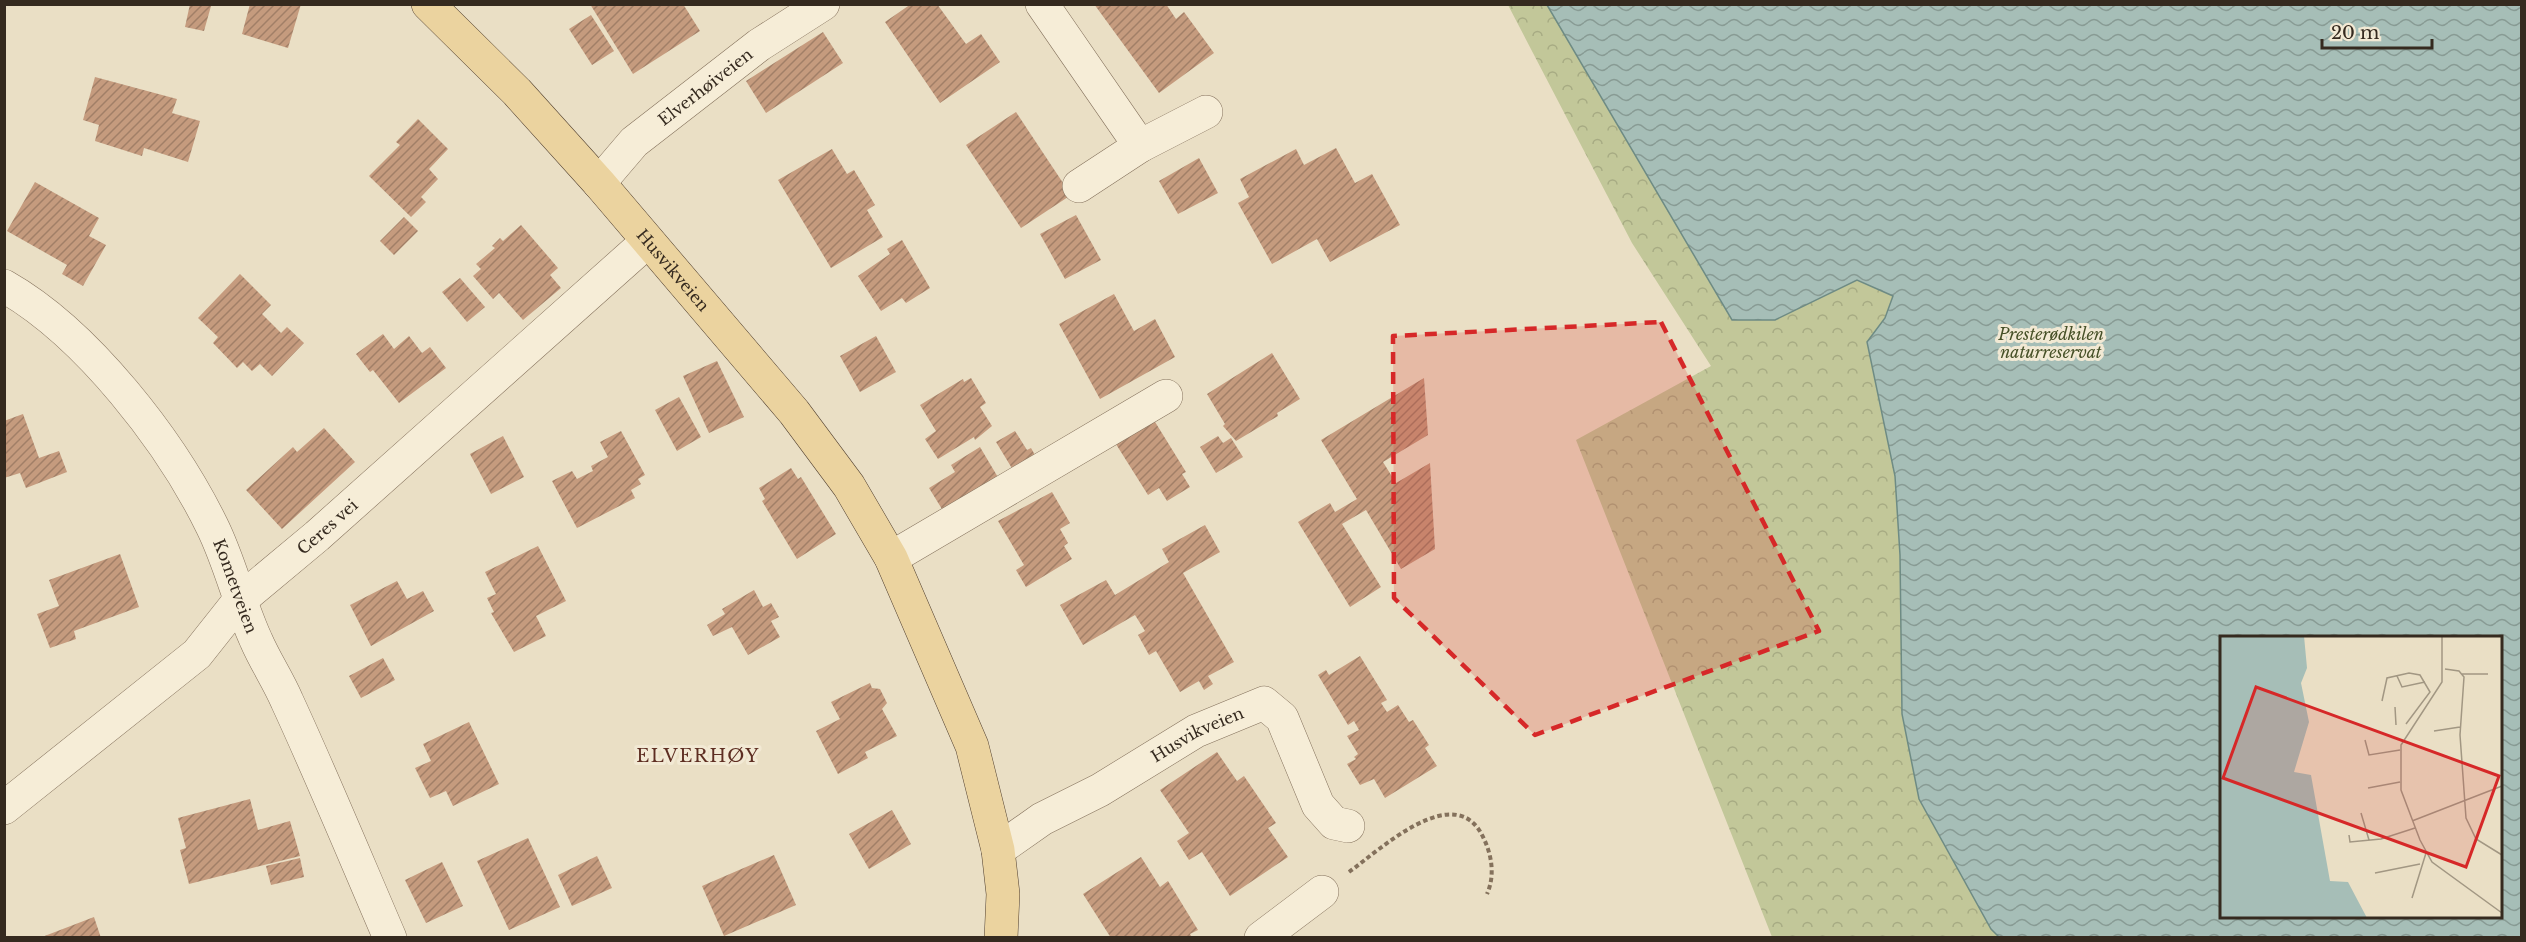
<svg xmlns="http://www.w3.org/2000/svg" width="2526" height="942" font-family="'Libre Baskerville',serif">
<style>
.forest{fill:url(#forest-crowns);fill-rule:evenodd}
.water{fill:url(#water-waves);stroke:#6e8b84;stroke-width:1.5;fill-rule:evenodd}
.building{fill:url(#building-hatch)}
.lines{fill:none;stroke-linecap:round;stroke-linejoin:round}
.minor-casing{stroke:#84715c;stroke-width:34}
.major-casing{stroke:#524030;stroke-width:34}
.path{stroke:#84715c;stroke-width:4;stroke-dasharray:4.5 3;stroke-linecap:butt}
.minor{stroke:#f6edd7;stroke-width:33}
.major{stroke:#ebd39f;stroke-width:33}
.marked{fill:#d62828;fill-opacity:0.2;stroke:#d62828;stroke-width:4.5;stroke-dasharray:12 8;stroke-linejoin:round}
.labels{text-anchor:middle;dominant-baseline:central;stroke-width:6;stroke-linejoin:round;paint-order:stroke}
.street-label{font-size:16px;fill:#352a1f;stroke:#f2e9d4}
.park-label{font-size:16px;font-style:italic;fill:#465027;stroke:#f2e9d4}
.neighbourhood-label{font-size:18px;letter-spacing:1.5px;fill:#5e2e22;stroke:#f2e9d4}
.inset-road{fill:none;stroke:#a29783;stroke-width:1.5}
.view{fill:#d62828;fill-opacity:0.15;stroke:#d62828;stroke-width:3}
.inset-edge{fill:none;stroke:#352a1f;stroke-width:3}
</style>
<defs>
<pattern id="forest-crowns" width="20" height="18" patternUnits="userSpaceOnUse" patternTransform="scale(1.5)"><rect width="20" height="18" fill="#c2c799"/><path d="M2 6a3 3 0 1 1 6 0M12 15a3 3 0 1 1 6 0" fill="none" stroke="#a7ab83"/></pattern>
<pattern id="water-waves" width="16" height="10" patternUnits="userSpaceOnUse" patternTransform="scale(1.5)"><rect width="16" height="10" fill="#a6beb7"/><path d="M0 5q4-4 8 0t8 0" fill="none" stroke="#889b94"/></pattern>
<pattern id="building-hatch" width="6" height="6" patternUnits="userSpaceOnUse" patternTransform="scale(1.5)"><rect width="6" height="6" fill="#c59b7e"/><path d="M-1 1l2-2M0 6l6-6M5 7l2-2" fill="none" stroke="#a17f67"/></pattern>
</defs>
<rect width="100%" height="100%" fill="#eadfc5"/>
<path class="forest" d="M1508,5H2521V937H1772L1576,440L1711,366L1632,243ZM2222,638H2500V916H2222Z"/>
<path class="water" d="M1547,5H2521V937H1999L1991,929L1919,799L1902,714L1900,555L1895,476L1867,342L1885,318L1893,296L1857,280L1775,320H1732ZM2222,638H2500V916H2222Z"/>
<g class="building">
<path d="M190,4L211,6L204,31L185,27Z"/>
<path d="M250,4H301L288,48L242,34Z"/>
<path d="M590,4H683L700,31L633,74Z"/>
<path d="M911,4H937L966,44L981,34L1000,62L940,103L885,22Z"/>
<path d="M1094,4H1166L1176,19L1184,12L1214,53L1159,93Z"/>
<path d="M591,15L614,51L592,65L569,29Z"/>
<path d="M823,32L843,63L766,113L746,81Z"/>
<path d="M95,77L177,99L172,113L200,121L188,162L144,148L142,156L95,141L99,125L83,120Z"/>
<path d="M1016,112L1071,195L1021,228L966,145Z"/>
<path d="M418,119L448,149L429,169L438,179L421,197L426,202L411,217L369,176L400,145L396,142Z"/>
<path d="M1336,148L1355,183L1372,174L1400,225L1330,262L1317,239L1272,264L1238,203L1249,197L1240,179L1296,149L1304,165Z"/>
<path d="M832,149L847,174L854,170L875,205L867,210L883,237L831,268L778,180Z"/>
<path d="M1199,158L1218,193L1178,214L1159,181Z"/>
<path d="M35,182L99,218L89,236L106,245L83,286L62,274L67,265L7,231Z"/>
<path d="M1076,215L1101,260L1065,279L1040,234Z"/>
<path d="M404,217L418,231L394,255L380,241Z"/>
<path d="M521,225L558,268L550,275L561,288L523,320L499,293L493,299L473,276L481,269L476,264L495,248L492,246L500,238L503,241Z"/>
<path d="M902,240L930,288L906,303L902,298L881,311L858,276L890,254L887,249Z"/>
<path d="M240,274L271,305L262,314L281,333L287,327L304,343L272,376L260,364L252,371L243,362L237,368L213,343L218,337L198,318Z"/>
<path d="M460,278L485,307L467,322L442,292Z"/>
<path d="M1114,294L1134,331L1155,319L1175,357L1100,399L1059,324Z"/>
<path d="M383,334L394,349L409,336L422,353L430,347L446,368L399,403L373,370L370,372L356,354Z"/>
<path d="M876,336L896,372L860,392L840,356Z"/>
<path d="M1272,353L1300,399L1277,413L1278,416L1236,441L1223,426L1225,424L1207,394Z"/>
<path d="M717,361L744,417L709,433L683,376Z"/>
<path d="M971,378L986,403L980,407L992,426L975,440L974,437L938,459L925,439L936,431L920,405L963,379L964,382Z"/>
<path d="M1424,378L1428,435L1383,462L1396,483L1430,463L1435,549L1401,569L1366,510L1342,524L1381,587L1350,607L1298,522L1330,503L1335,512L1357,499L1321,440Z"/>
<path d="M679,397L701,437L677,451L655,410Z"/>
<path d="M23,414L39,458L59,451L67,472L26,488L20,473L4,478V421Z"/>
<path d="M1152,417L1186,472L1182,474L1190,487L1167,501L1159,488L1148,495L1114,441Z"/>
<path d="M324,428L355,462L282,529L246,490L293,447L297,452Z"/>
<path d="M621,431L645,475L638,479L641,484L631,490L635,498L577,528L552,481L572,471L577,479L593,471L591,466L608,457L600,442Z"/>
<path d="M1015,431L1027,450L1031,448L1039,462L1016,475L996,442Z"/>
<path d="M503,436L524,477L491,494L470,454Z"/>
<path d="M1218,436L1223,443L1231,438L1243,457L1216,473L1200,447Z"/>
<path d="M980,447L999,479L945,514L929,488L955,472L951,465Z"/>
<path d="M791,468L798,479L801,477L836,534L797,559L762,501L765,499L759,488Z"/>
<path d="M1052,492L1070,523L1060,529L1068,543L1064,546L1072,559L1026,587L1016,570L1024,565L998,521Z"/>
<path d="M1205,525L1220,552L1183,573L1234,662L1208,676L1213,684L1204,690L1199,681L1180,692L1156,651L1149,655L1138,635L1145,631L1135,615L1083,645L1060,605L1106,580L1115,595L1169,562L1162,549Z"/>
<path d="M538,546L566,601L536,616L546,636L514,652L491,613L494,612L487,598L496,594L485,572Z"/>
<path d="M120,554L139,607L74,631L76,639L50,648L37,614L59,606L49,580Z"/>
<path d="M397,581L407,599L423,591L434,611L371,646L350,605Z"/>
<path d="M754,590L763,607L771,603L779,617L771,621L780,637L748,655L732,627L713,636L707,625L725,614L722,609Z"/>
<path d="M1360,656L1387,700L1381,703L1387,712L1398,705L1409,722L1413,720L1429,745L1425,748L1437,766L1385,798L1374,779L1360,785L1347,764L1356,759L1354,757L1358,754L1347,736L1359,730L1354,721L1348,725L1318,675L1326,670L1329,675Z"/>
<path d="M383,658L395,680L361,698L349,676Z"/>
<path d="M870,683L872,688L880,689L887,703L882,709L897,736L865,752L868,758L838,774L816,731L840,719L831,702Z"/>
<path d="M469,722L499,784L453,806L446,791L430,798L415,768L431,761L423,744Z"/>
<path d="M1217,752L1237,781L1244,776L1276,823L1268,828L1288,857L1230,896L1202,852L1189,860L1177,841L1189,833L1160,790Z"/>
<path d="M250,799L258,830L290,821L300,856L189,884L180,850L186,848L178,818Z"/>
<path d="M892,810L911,844L869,869L849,834Z"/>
<path d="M528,838L560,907L509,930L477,861Z"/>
<path d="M774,855L796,905L724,936L702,886Z"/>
<path d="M597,856L612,888L572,906L558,875Z"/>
<path d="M1141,857L1160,887L1168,881L1198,930L1190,934L1192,938H1111L1083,894Z"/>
<path d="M300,858L304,877L271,885L266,866Z"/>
<path d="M442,862L463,906L426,923L405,880Z"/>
<path d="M94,917L101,938H42V937Z"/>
</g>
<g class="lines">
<g class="minor-casing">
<g id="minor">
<path d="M1042,4L1140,146"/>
<path id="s1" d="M599,183L634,142L759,45L823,4"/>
<path d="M1079,186L1140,146L1206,112"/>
<path id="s2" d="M4,286C87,333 171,442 212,526C230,562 239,603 256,640C265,661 278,680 287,701C323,779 356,859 390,938"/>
<path d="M891,558L1166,396"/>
<path id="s3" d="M4,808L197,654L239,601L317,536L640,248L645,239"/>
<path id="s4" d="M998,850L1042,819L1100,790L1196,731L1264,703L1282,718L1318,805L1334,823L1348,826"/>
<path d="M1261,938L1322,892"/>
</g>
</g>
<g class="major-casing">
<g id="major">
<path id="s5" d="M428,4L517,92L599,183L794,412L849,486L891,558L972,746L998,850L1003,894L1001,938"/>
</g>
</g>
<path class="path" d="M1349,872C1381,849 1457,777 1484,839C1492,856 1495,876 1487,894"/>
<use href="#minor" class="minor"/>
<use href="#major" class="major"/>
</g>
<path class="marked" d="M1661,322L1819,631L1535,735L1394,598L1393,336Z"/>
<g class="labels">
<g class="street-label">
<text stroke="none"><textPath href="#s1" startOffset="144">Elverhøiveien</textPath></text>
<text stroke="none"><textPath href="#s5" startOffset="362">Husvikveien</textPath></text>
<text stroke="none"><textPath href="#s3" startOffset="430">Ceres vei</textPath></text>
<text stroke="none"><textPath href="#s2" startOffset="386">Kometveien</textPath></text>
<text stroke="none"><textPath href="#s4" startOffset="231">Husvikveien</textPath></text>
</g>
<g class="park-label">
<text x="2051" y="334">Presterødkilen<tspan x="2051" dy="18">naturreservat</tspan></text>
</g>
<g class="neighbourhood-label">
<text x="698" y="756">ELVERHØY</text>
</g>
</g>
<g transform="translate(2220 636)">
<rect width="282" height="282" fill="#eadfc5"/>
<path d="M0,0H84L87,32L81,47L89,86L74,136L91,139L110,245L128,246L147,282H0Z" fill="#a6beb7"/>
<path class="inset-road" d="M222,0V46L181,109V154L200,204L212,226L282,277M225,33L239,35L244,41L240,99L246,182L256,203L282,219M242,38H268M177,40L182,51L205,46M162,65L167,42L189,37L200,39L210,56L186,88M175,71L176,89M214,95L240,91M145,104L149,119L180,114M148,152L180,146M141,177L149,204M192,185L282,150M129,199L130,206L161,203L195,192M155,237L200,228M192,262L206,217"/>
<path class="view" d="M36,51L279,140L246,231L3,142Z"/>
<rect width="282" height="282" class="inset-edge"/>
</g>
<rect width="2526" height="942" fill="none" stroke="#352a1f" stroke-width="12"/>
<path d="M2322 39v9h110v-9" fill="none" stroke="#352a1f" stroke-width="3"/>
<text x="2331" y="39" font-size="18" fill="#352a1f" stroke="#f2e9d4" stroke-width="4.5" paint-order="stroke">20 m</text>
</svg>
